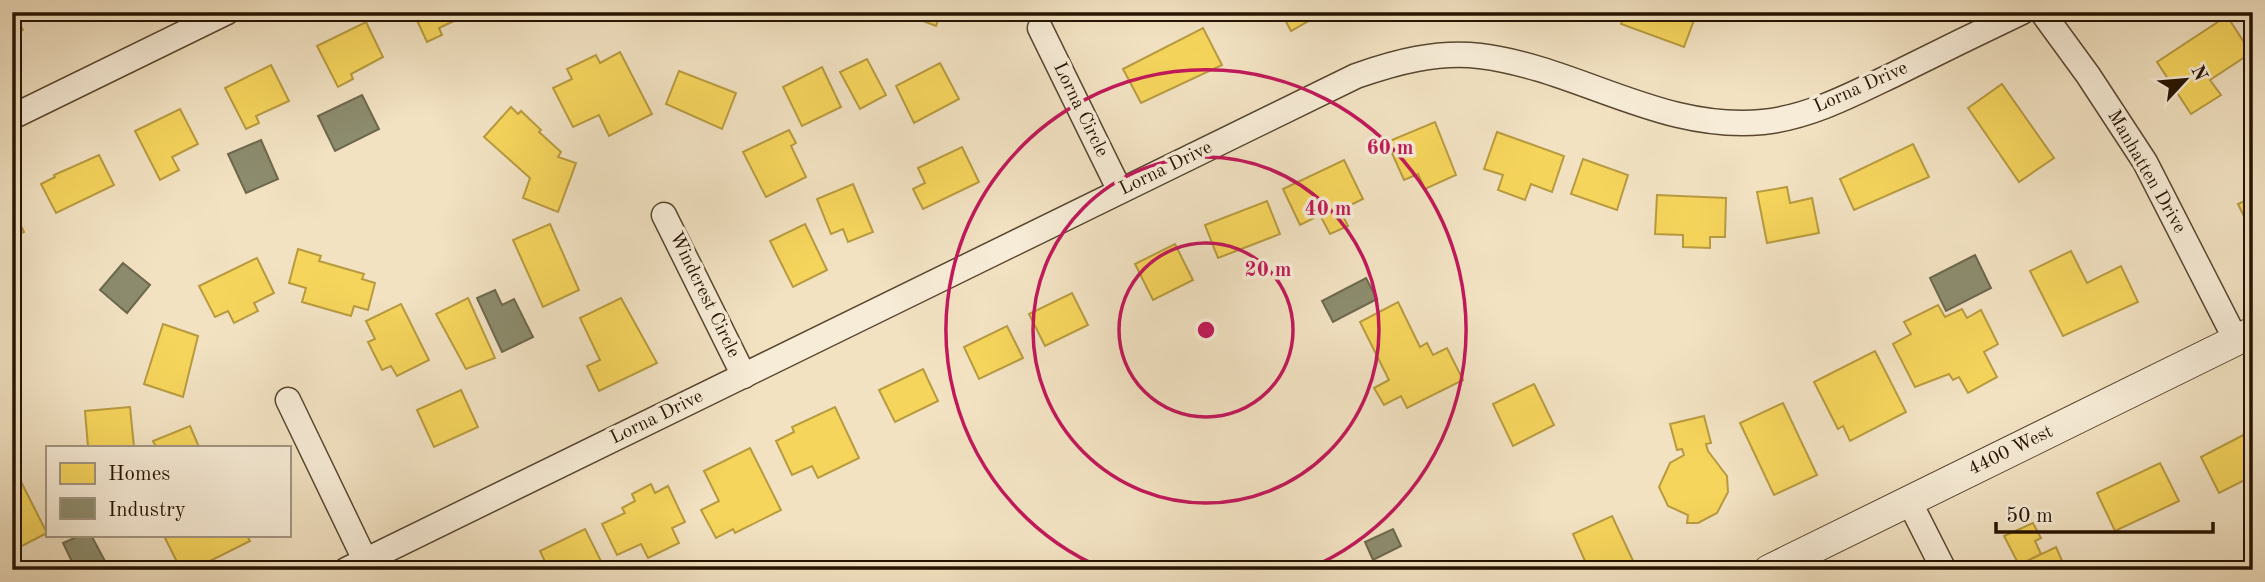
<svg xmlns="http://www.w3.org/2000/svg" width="2265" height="582" font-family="'Old Standard TT',serif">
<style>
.homes{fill:#f6d55c;stroke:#b89b40;stroke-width:2}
.industry{fill:#8c8c6e;stroke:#6d684d;stroke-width:2}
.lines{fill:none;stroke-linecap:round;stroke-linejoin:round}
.minor-casing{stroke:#594730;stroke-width:27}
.tertiary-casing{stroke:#594730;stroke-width:32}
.minor{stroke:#f7ecd7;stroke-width:24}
.tertiary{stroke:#f7ecd7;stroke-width:30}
.ring{fill:none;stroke:#c2185b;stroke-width:3.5}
.labels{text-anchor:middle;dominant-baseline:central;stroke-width:7;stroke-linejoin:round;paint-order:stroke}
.street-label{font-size:19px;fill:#261300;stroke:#f7ecd7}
.centre{fill:#c2185b;stroke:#f7ecd7;stroke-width:3.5}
.ring-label{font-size:21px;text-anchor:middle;font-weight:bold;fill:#c2185b;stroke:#f7ecd7;stroke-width:7;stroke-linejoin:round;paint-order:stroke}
</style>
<rect width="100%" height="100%" fill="#f2e2c2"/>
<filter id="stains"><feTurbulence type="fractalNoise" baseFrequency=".00286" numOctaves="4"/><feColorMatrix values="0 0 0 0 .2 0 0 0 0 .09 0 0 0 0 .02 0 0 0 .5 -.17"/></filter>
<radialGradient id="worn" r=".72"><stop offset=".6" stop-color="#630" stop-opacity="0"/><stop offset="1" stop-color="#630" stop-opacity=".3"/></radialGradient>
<g class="homes">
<path d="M12,12L23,30L12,36Z"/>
<path d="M413,12H471V13L439,28L442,35L427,42Z"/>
<path d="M900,12H941L936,26Z"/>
<path d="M1281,12H1324L1291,31Z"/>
<path d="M1625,12H1697L1684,47L1621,24Z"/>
<path d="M2227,16L2251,53L2210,80L2221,95L2191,114L2157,62Z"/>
<path d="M366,22L383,57L351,74L353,79L338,87L317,46Z"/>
<path d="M1203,28L1222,65L1141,103L1123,69Z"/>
<path d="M620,52L652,114L609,136L599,115L573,127L553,88L572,79L567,69L596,55L600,63Z"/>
<path d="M867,59L886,95L860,109L840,72Z"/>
<path d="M940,63L959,99L914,123L896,86Z"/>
<path d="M271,65L289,101L256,116L259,123L246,129L225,88Z"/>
<path d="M822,67L841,107L802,126L783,87Z"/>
<path d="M679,71L736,93L722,129L666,104Z"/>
<path d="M2002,84L2054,158L2019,182L1968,108Z"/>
<path d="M511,107L518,114L521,111L541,130L539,132L561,152L558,157L576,163L558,212L523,198L530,178L484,137Z"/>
<path d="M180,109L198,144L172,157L179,170L160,180L135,131Z"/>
<path d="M1435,122L1456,175L1425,189L1418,174L1404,180L1387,142Z"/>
<path d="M789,130L796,143L791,146L806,177L766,197L743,152Z"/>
<path d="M1497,132L1564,156L1552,192L1531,184L1525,200L1498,190L1503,175L1484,169Z"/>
<path d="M1913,144L1929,177L1854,210L1840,179Z"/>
<path d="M962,147L979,182L923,209L913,189L925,183L918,168Z"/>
<path d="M99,155L114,185L56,213L41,184L55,177L54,175Z"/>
<path d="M1583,159L1628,175L1617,210L1571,194Z"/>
<path d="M1344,160L1363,199L1340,210L1348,226L1330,234L1320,215L1300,225L1283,189Z"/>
<path d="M853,184L873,232L848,242L843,229L831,234L817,199Z"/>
<path d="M1787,187L1790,203L1812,198L1819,233L1767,243L1757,192Z"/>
<path d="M1657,195L1726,198L1725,237H1710V248L1683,247V235L1655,234Z"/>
<path d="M2253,197V235L2238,204Z"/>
<path d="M1267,201L1280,234L1218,258L1205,225Z"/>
<path d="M12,208L24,232L12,237Z"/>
<path d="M550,224L579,290L543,307L513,240Z"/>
<path d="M805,224L827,270L793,287L770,241Z"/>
<path d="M1175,244L1193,280L1153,300L1135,264Z"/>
<path d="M298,249L321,256L319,261L364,274L362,279L375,283L368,310L354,306L351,316L302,302L306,288L289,283Z"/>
<path d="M2071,251L2087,283L2121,266L2138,302L2063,336L2030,271Z"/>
<path d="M257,258L274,293L254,303L258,311L234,323L228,311L215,317L199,286Z"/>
<path d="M1072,293L1088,325L1045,346L1029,314Z"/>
<path d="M468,298L495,358L466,369L436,314Z"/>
<path d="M621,298L657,363L599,391L587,366L600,360L580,318Z"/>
<path d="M1398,302L1420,347L1427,343L1433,355L1447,348L1463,380L1407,408L1401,396L1384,405L1374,388L1389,380L1360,322Z"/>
<path d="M401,304L429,360L397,376L391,366L382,370L368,342L375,339L366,321Z"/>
<path d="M1938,305L1945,317L1962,309L1967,318L1981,310L1998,344L1984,352L1997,377L1968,393L1959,377L1953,380L1949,374L1915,387L1893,344L1911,334L1904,322Z"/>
<path d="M163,324L198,336L183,397L144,384Z"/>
<path d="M1007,326L1023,358L979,379L964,347Z"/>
<path d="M1875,351L1906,412L1850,441L1843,426L1838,429L1814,382Z"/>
<path d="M923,369L938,401L895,422L879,390Z"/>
<path d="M1534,384L1554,425L1513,446L1493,404Z"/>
<path d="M461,390L478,427L434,447L417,410Z"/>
<path d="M1783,403L1817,475L1774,495L1740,423Z"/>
<path d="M130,407L134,447H88L85,411Z"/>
<path d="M835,407L859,458L818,478L812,466L792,475L776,441L794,432L792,427Z"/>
<path d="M1704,416L1711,443L1706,444L1708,451L1727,476L1728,492L1717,513L1698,523H1687L1688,515L1668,506L1659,487L1670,463L1684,455L1682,449L1677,450L1670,424Z"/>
<path d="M190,426L199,447H156L153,441Z"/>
<path d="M2253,430V476L2219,493L2201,457Z"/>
<path d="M750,448L781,510L735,533L733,529L716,538L701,510L719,501L704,471Z"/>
<path d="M2160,463L2179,501L2115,531L2097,493Z"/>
<path d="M12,464L47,533L12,551Z"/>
<path d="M651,484L655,493L668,486L685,522L672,528L679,543L648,558L641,544L617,555L602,524L625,513L622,508L635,501L632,494Z"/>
<path d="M1612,516L1636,567L1630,570H1589L1573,534Z"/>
<path d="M2033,523L2041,538L2035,541L2041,554L2019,565L2004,536Z"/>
<path d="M585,529L603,565L593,570H549L540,551Z"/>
<path d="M172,535H247L250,541L192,570H181L165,538Z"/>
<path d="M2056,547L2066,570H2021L2019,565Z"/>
</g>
<g class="industry">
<path d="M362,95L379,129L335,151L318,116Z"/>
<path d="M261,140L278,179L246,193L228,154Z"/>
<path d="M1975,255L1991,288L1946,311L1930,278Z"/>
<path d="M123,263L150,285L127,313L100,290Z"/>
<path d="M1366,278L1377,299L1333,322L1322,301Z"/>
<path d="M495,290L502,305L514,299L533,337L502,352L477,298Z"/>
<path d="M1393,529L1401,546L1373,560L1365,542Z"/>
<path d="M81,535H91L105,561L88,570H76L63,543Z"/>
</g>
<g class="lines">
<g class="minor-casing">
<g id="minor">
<path d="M2042,12L2088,75L2145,162L2236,340"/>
<path d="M1040,28L1120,191"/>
<path d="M12,117L227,12"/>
<path d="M664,215L744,376"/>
<path d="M288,400L365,560"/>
<path d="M1909,501L1944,570"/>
<path d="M346,570L1356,76C1396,62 1437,51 1480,56C1578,68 1661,132 1763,122C1811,117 1855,93 1897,73C1939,52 1980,32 2022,12"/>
</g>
</g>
<g class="tertiary-casing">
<path id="tertiary" d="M1769,570L2253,332"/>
</g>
<use href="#minor" class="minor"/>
<use href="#tertiary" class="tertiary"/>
</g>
<g class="ring">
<circle cx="1206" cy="330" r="87"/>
<circle cx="1206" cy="330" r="173"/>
<path d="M1104 569A260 260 0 1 1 1308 569"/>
</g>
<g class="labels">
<g class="street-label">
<text transform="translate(1861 88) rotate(-24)">Lorna Drive</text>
<text transform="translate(1080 110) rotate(64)">Lorna Circle</text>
<text transform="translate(1166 169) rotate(-26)">Lorna Drive</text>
<text transform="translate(2146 172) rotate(60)">Manhatten Drive</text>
<text transform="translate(704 295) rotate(64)">Windcrest Circle</text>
<text transform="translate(657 418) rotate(-26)">Lorna Drive</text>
<text transform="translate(2011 451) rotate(-26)">4400 West</text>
</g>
</g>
<circle cx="1206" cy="330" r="10" class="centre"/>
<g class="ring-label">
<text x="1390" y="154">60 m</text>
<text x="1328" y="215">40 m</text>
<text x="1268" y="276">20 m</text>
</g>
<rect width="2265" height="582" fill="none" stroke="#f2e2c2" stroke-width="42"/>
<rect x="14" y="14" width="2237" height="554" fill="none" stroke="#261300" stroke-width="3.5"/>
<rect x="21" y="21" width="2223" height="540" fill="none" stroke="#261300" stroke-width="2"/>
<rect x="46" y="446" width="245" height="91" fill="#f7ecd7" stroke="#a39581" stroke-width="2"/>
<rect x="60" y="463" width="35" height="21" fill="#f6d55c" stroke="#a39581" stroke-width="2"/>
<text x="108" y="480" font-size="21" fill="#261300">Homes</text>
<rect x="60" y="498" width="35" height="21" fill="#8c8c6e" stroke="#a39581" stroke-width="2"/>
<text x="108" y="516" font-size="21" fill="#261300">Industry</text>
<g transform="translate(2185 80) rotate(64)" stroke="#f7ecd7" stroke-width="5" paint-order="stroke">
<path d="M0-5L12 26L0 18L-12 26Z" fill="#261300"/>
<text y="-10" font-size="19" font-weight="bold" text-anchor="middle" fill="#261300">N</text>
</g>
<path d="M1996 522v10h217v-10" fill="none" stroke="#261300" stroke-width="3.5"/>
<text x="2006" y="522" font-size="21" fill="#261300" stroke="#f7ecd7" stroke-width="5" paint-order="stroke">50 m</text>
<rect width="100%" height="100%" filter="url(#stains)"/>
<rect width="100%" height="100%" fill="url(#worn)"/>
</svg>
